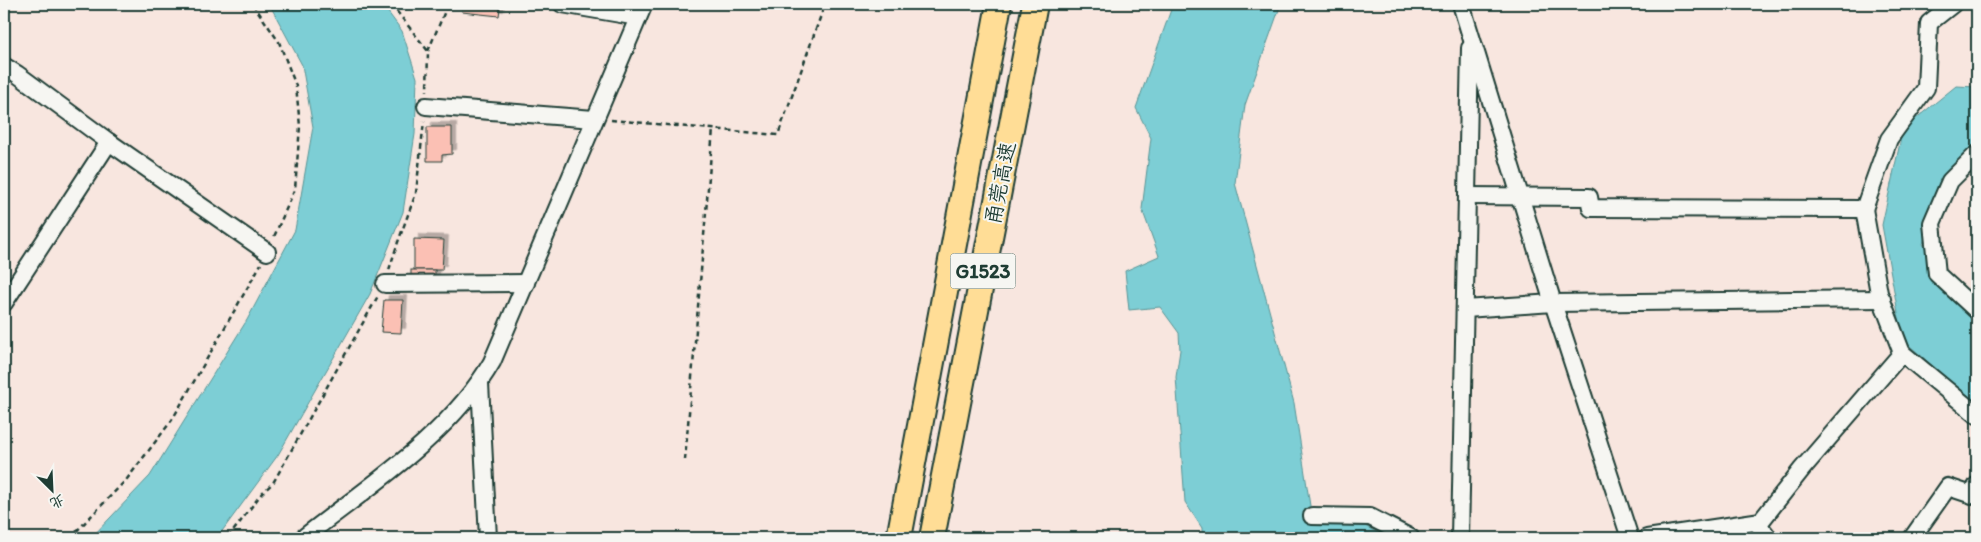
<svg xmlns="http://www.w3.org/2000/svg" width="1981" height="542" font-family="Itim,'LXGW WenKai TC',sans-serif">
<style>
.water{fill:#7dced5;stroke:#579495}
.building{fill:#fbc0b4;stroke:#1f3d34;filter:url(#shadow)}
.lines{fill:none;stroke-linecap:round;stroke-linejoin:round}
.minor-casing{stroke:#1f3d34;stroke-width:20}
.highway-casing{stroke:#1f3d34;stroke-width:28}
.path{stroke:#1f3d34;stroke-width:2.5;stroke-dasharray:5 4;stroke-linecap:butt}
.minor{stroke:#f6f6f2;stroke-width:16}
.highway{stroke:#ffdd96;stroke-width:24}
.labels{text-anchor:middle;dominant-baseline:central;stroke-width:4;stroke-linejoin:round;paint-order:stroke}
.shield{fill:#f6f6f2;stroke:#60746d;stroke-width:1}
.shield-label{font-size:20px;font-weight:bold;fill:#1f3d34}
.street-label{font-size:21px;fill:#1f3d34;stroke:#f6f6f2}
</style>
<defs>
<filter id="shadow"><feDropShadow dx="4.5" dy="-4.5" stdDeviation="0" flood-color="#0004"/></filter>
</defs>
<rect width="100%" height="100%" fill="#f8e6df"/>
<filter id="ink" filterUnits="userSpaceOnUse"><feTurbulence type="fractalNoise" baseFrequency=".02" numOctaves="2"/><feDisplacementMap in="SourceGraphic" scale="10" xChannelSelector="R" yChannelSelector="G"/><feConvolveMatrix kernelMatrix="1 2 1 2 8 2 1 2 1" color-interpolation-filters="sRGB"/></filter>
<g filter="url(#ink)">
<g class="water">
<path d="M266,4H382L402,31L417,78L415,134L403,212L370,294L278,455L217,538H91L150,476L247,320L295,230L313,127L302,65L272,9Z"/>
<path d="M1173,4H1281L1245,105L1235,183L1294,403L1313,525L1365,526L1387,538H1202V528L1185,502L1176,377L1180,350L1179,333L1160,307L1129,310L1125,271L1159,256L1142,209L1151,138L1136,108Z"/>
<path d="M1956,86L1977,87V156L1941,179L1923,244L1946,281L1977,315V407L1967,396L1903,340L1882,225L1903,129Z"/>
</g>
<g class="building">
<path d="M463,4L500,8L499,16L462,12Z"/>
<path d="M427,127H452V154L442,155V161H427Z"/>
<path d="M414,239L444,240L442,270H414Z"/>
<rect x="411" y="270" width="24" height="11"/>
<path d="M384,300H403L401,333L381,332Z"/>
</g>
<g class="lines">
<g class="minor-casing">
<g id="minor">
<path d="M562,4L638,17"/>
<path d="M1461,4L1553,303L1630,538"/>
<path d="M4,66L17,74L109,142L267,252"/>
<path d="M426,106L594,119"/>
<path d="M1977,154L1950,181L1932,223L1937,274L1977,311"/>
<path d="M1467,196L1589,197L1591,208L1864,209L1889,139L1926,88L1929,23L1953,4"/>
<path d="M1864,209L1879,293L1902,353"/>
<path d="M385,284L526,283"/>
<path d="M4,303L109,142"/>
<path d="M1465,309L1553,303L1882,299"/>
<path d="M480,383L488,538"/>
<path d="M1312,516L1370,517L1411,538"/>
<path d="M1756,522L1769,538"/>
<path d="M303,538C368,487 450,435 492,362L644,4"/>
<path d="M1460,538L1470,48"/>
<path d="M1647,538L1761,521L1802,469L1902,353L1977,415"/>
<path d="M1912,538L1948,487L1972,495L1977,485"/>
</g>
</g>
<g class="highway-casing">
<g id="highway">
<path d="M899,538L999,4"/>
<path d="M932,538L1035,4"/>
</g>
</g>
<g class="path">
<path d="M253,4L279,42L296,86L300,126L295,189L273,239"/>
<path d="M391,4L428,51L427,91"/>
<path d="M428,51L448,4"/>
<path d="M611,120L778,135L825,4"/>
<path d="M389,270L398,242L416,193L424,121"/>
<path d="M685,460L713,129"/>
<path d="M70,538L127,479L172,420L261,264"/>
<path d="M228,538L262,493L273,483L378,296"/>
</g>
<use href="#minor" class="minor"/>
<use href="#highway" class="highway"/>
</g>
</g>
<g class="labels">
<rect class="shield" x="950.5" y="253.5" width="65" height="35" rx="4"/>
<g class="shield-label">
<text x="983" y="271">G1523</text>
</g>
<g class="street-label">
<text transform="translate(1000 183) rotate(-79)">甬莞高速</text>
</g>
</g>
<rect width="1981" height="542" fill="none" stroke="#f6f6f2" stroke-width="20"/>
<rect x="10" y="10" width="1961" height="522" fill="none" stroke="#1f3d34" stroke-width="2" filter="url(#ink)"/>
<g transform="translate(52 490) rotate(156)" stroke="#f6f6f2" stroke-width="4" paint-order="stroke">
<path d="M0-4L9 19L0 12L-9 19Z" fill="#1f3d34"/>
<text y="-8" font-size="14" font-weight="bold" text-anchor="middle" fill="#1f3d34">北</text>
</g>
</svg>
